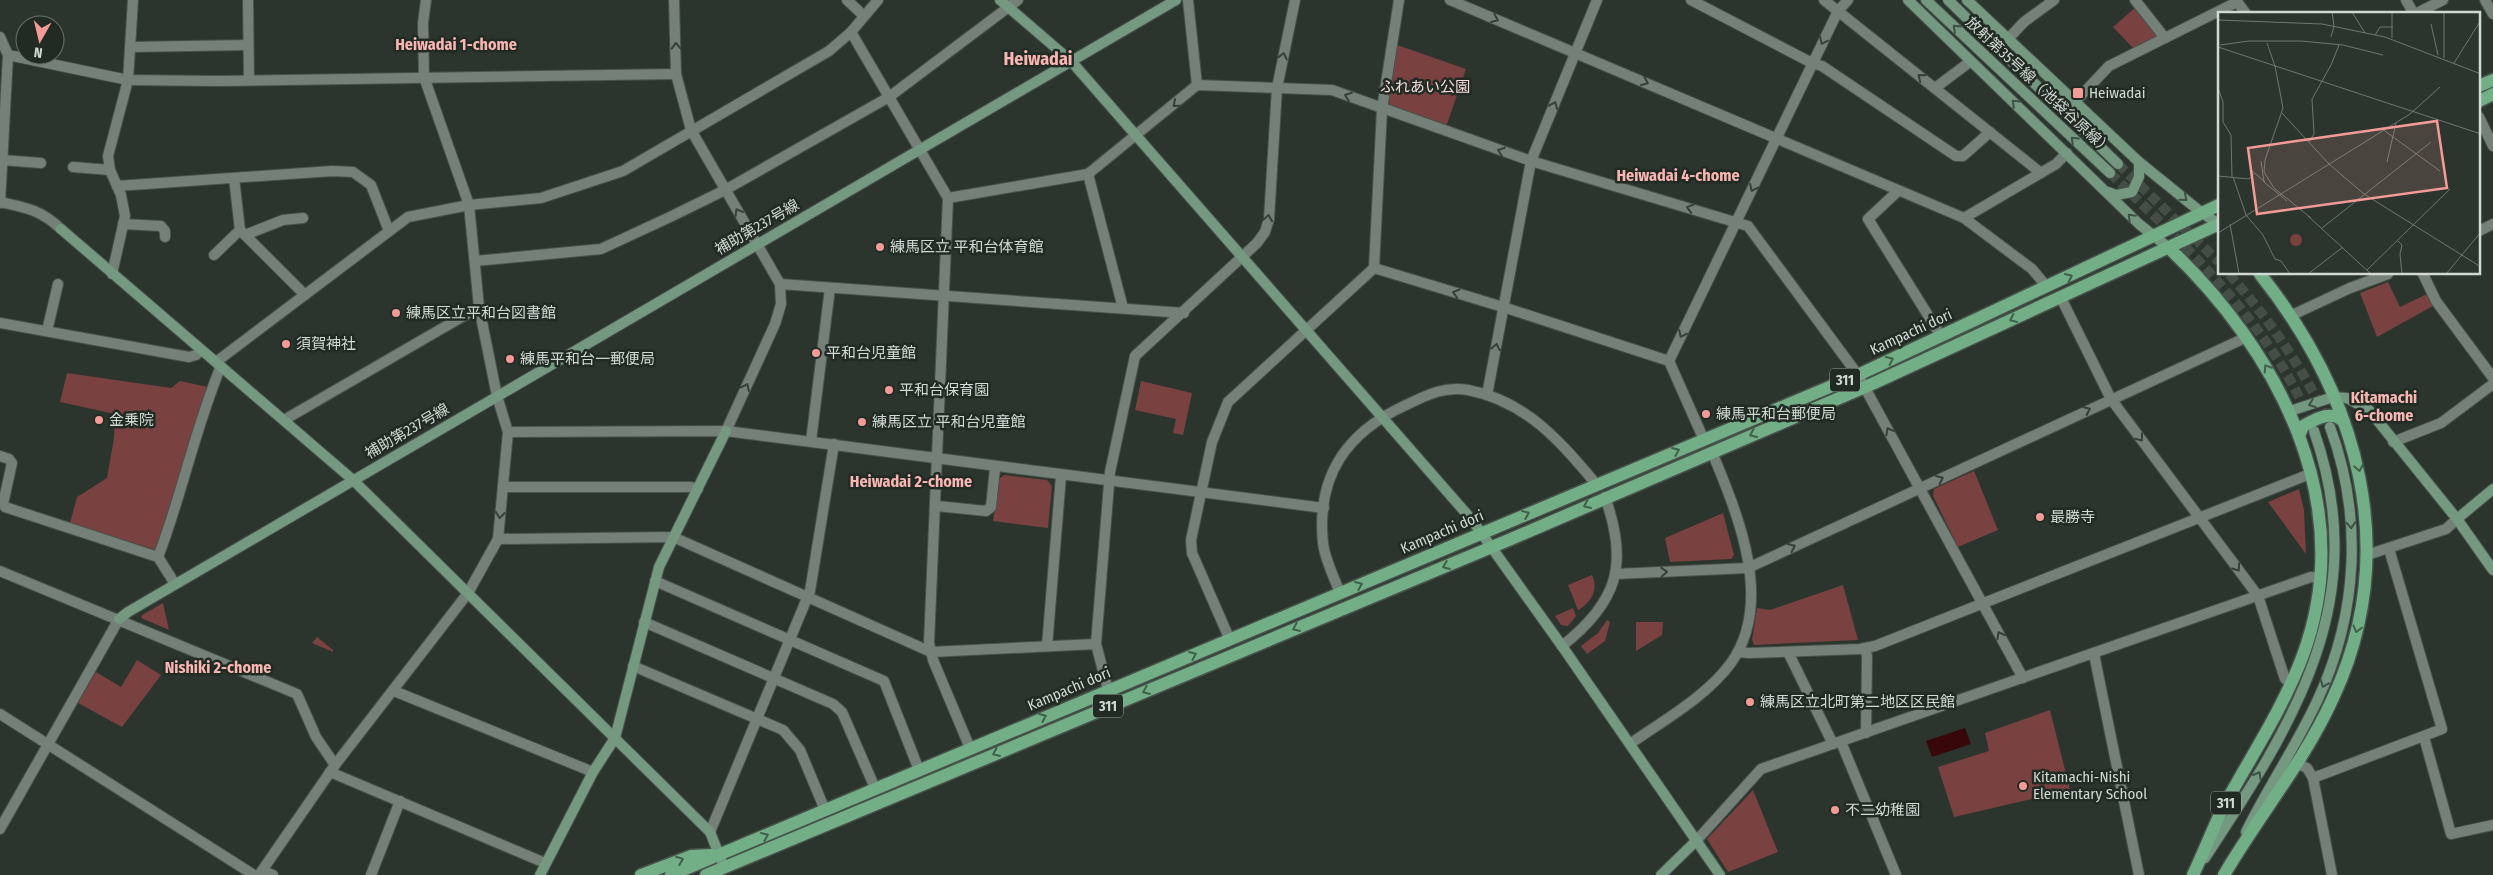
<svg xmlns="http://www.w3.org/2000/svg" width="2493" height="875" font-family="'Fira Sans Condensed','Noto Sans JP',sans-serif">
<style>
.green{fill:#79413f}
.water{fill:#38070a}
.lines{fill:none;stroke-linecap:round;stroke-linejoin:round}
.secondary-tunnel{stroke:#444e47;stroke-width:10;stroke-dasharray:10 5;stroke-linecap:butt}
.street-casing{stroke:#48524b;stroke-width:12}
.secondary-casing{stroke:#48524b;stroke-width:12}
.primary-casing{stroke:#48524b;stroke-width:15}
.street{stroke:#758178;stroke-width:10}
.secondary{stroke:#749880;stroke-width:10}
.primary{stroke:#72af87;stroke-width:12}
.oneway{stroke:#364039}
.oneway2{stroke:#3e5144}
.oneway3{stroke:#41604c}
.poi-dot{fill:#f59b97;stroke:#212b24;stroke-width:2}
.labels{text-anchor:middle;dominant-baseline:central;stroke-width:5;stroke-linejoin:round;paint-order:stroke}
.shield{fill:#212b24;stroke:#9da59f;stroke-width:1}
.shield-label{font-size:14px;font-weight:bold;fill:#d2d9d4}
.street-label{font-size:15px;fill:#d2d9d4;stroke:#212b24}
.park-label{font-size:15px;fill:#f8dcda;stroke:#212b24}
.poi-label{font-size:15px;fill:#d2d9d4;stroke:#212b24;text-anchor:start}
.neighbourhood-label{font-size:16px;font-weight:bold;fill:#fab6b2;stroke:#212b24}
.quarter-label{font-size:18px;font-weight:bold;fill:#fab6b2;stroke:#212b24}
.inset-road{fill:none;stroke:#6e7770;stroke-width:1}
.view{fill:#f59b97;fill-opacity:0.15;stroke:#f59b97;stroke-width:2.5}
.inset-edge{fill:none;stroke:#d2d9d4;stroke-width:2.5}
</style>
<rect width="100%" height="100%" fill="#2b352e"/>
<g class="green">
<path d="M2136,7L2160,35L2135,50L2113,27Z"/>
<path d="M1397,45L1466,69L1446,127L1391,107L1387,102Z"/>
<path d="M2388,282L2400,307L2427,294L2433,306L2377,337L2360,293Z"/>
<path d="M67,373L171,388L180,381L208,387L156,550L70,523L77,497L107,478L114,438L115,414L60,402Z"/>
<path d="M1141,381L1192,393L1183,435L1173,433L1176,419L1135,410Z"/>
<path d="M1974,471L1998,530L1958,547L1933,496L1934,489Z"/>
<path d="M1004,475L1047,480L1052,486L1048,528L993,521L999,479Z"/>
<path d="M2299,489L2304,510L2306,554L2268,502Z"/>
<path d="M1723,513L1734,555L1731,559L1670,562L1665,538Z"/>
<path d="M1592,575C1599,589 1591,603 1578,610L1568,585Z"/>
<path d="M1843,585L1858,640L1754,645L1752,640L1757,608L1770,610Z"/>
<path d="M163,603L169,630L141,618L142,615Z"/>
<path d="M1573,608L1576,616L1568,626L1561,625L1555,616Z"/>
<path d="M1607,620L1610,622L1605,641L1587,654L1581,646L1598,633Z"/>
<path d="M1636,622H1663L1662,635L1636,651Z"/>
<path d="M317,637L333,650V652L312,643Z"/>
<path d="M137,660L161,675L122,727L78,703L96,672L121,687Z"/>
<path d="M2050,710L2070,790L1954,817L1938,767L1989,751L1985,733Z"/>
<path d="M1753,790L1778,852L1728,872L1707,839Z"/>
</g>
<path class="water" d="M1965,728L1971,744L1932,757L1926,741Z"/>
<g class="lines">
<g class="secondary-tunnel">
<path d="M2118,164L2219,262"/>
<path d="M2110,173C2187,248 2273,326 2313,428"/>
<path d="M2229,274C2268,318 2304,369 2328,422"/>
</g>
<g class="street-casing">
<g id="street">
<path d="M248,0L249,80"/>
<path d="M674,0L676,74L691,130L780,284L781,304L775,324L726,431"/>
<path d="M847,0L864,16"/>
<path d="M1188,0L1197,85"/>
<path d="M1450,0L1964,218L2032,269L2047,287"/>
<path d="M1691,0L1812,63L1822,66L1956,156H1963L1990,132"/>
<path d="M1824,0L2041,173"/>
<path d="M2135,0L2165,38"/>
<path d="M2236,0L2246,14"/>
<path d="M2406,0L2414,14"/>
<path d="M2485,0L2493,14"/>
<path d="M2415,14L2443,0"/>
<path d="M851,32L948,198L929,643L933,660L970,748"/>
<path d="M0,37L8,55L0,203"/>
<path d="M2008,39L2024,22L2054,0"/>
<path d="M130,47L248,45"/>
<path d="M8,55L128,80L218,81L676,74"/>
<path d="M1935,88L1971,61"/>
<path d="M2074,103L2109,66L2237,2"/>
<path d="M2479,117L2493,146"/>
<path d="M2,160L41,163"/>
<path d="M73,167L110,170"/>
<path d="M1088,174L1123,308"/>
<path d="M234,178L240,230L305,295"/>
<path d="M117,186L332,171L353,172L371,185L389,231"/>
<path d="M1898,191L1868,219L1941,336"/>
<path d="M948,198L1088,174L1197,85L1332,90L1531,161L1748,226L1858,375L2023,678"/>
<path d="M0,202C27,208 41,210 61,229"/>
<path d="M1964,218L2056,164L2067,153"/>
<path d="M123,224L161,226L165,231V237"/>
<path d="M2479,231L2493,224"/>
<path d="M245,235L283,220L303,218"/>
<path d="M214,255L240,230"/>
<path d="M475,261L601,249L670,217L725,190L889,97L1018,0"/>
<path d="M1374,268L1382,109L1399,0"/>
<path d="M112,274L125,216L121,195L110,170L108,156L128,80L133,0"/>
<path d="M2423,274L2436,301L2493,378"/>
<path d="M780,284L1184,313"/>
<path d="M2061,298L2111,399L2258,596L2285,679L2292,682"/>
<path d="M2290,316L2350,288L2388,274"/>
<path d="M0,323L189,357L196,355L201,350"/>
<path d="M47,331L58,284"/>
<path d="M1669,361L1838,11L1848,0"/>
<path d="M216,362L408,217L469,205L541,198L623,171L829,51L851,32L878,0"/>
<path d="M1487,395L1531,161L1597,0"/>
<path d="M284,420L479,307"/>
<path d="M508,432L726,431L1324,508"/>
<path d="M811,441L830,288"/>
<path d="M2393,442L2441,423L2493,384"/>
<path d="M0,456L9,459L12,463L3,504L5,507L158,557L175,584"/>
<path d="M503,487H691L698,489"/>
<path d="M937,506L986,511L991,507L995,468"/>
<path d="M498,539L673,537L931,652L1096,644"/>
<path d="M2367,555L2446,529L2457,519"/>
<path d="M158,557C182,495 195,428 221,366"/>
<path d="M0,571L297,694L316,737L335,765"/>
<path d="M1615,574L1748,568L2247,337"/>
<path d="M655,581L884,681L919,770"/>
<path d="M1340,593C1334,577 1325,560 1323,543C1316,475 1347,432 1406,405C1427,395 1444,386 1468,390C1526,401 1560,441 1596,484"/>
<path d="M644,622L833,704L842,712L875,788"/>
<path d="M1230,640L1192,553L1191,540L1212,442L1228,402L1374,268L1503,307L1669,361L1704,440"/>
<path d="M1047,646L1061,476"/>
<path d="M1562,646C1618,602 1629,564 1605,497"/>
<path d="M1865,648L1867,656L1866,733"/>
<path d="M1738,652L1749,653L1860,649L1875,646L2310,474"/>
<path d="M1788,652L1833,744"/>
<path d="M2094,654L2139,875"/>
<path d="M633,666L783,730L800,750L825,810"/>
<path d="M1108,690L1096,644L1110,472L1135,356L1257,243L1265,232L1269,219L1277,88L1295,0"/>
<path d="M394,691L593,772"/>
<path d="M0,714L254,875"/>
<path d="M2424,737L2451,834L2493,825"/>
<path d="M1841,742L1896,875"/>
<path d="M1630,744C1664,720 1706,697 1731,663C1775,601 1737,513 1712,452"/>
<path d="M2298,764L2307,768L2313,778L2332,875"/>
<path d="M330,772L545,863"/>
<path d="M2313,778L2442,729L2389,549"/>
<path d="M0,829L119,619"/>
<path d="M710,832L810,591L834,444"/>
<path d="M1697,840L1761,769L2311,577L2320,578"/>
<path d="M263,871L273,875"/>
<path d="M259,875L335,765L468,593L498,539L508,432L497,396L479,307L469,205L424,77L423,23L426,0"/>
<path d="M371,875L400,801"/>
</g>
</g>
<g class="secondary-casing">
<g id="secondary">
<path d="M1000,0L1071,61L1472,520L1562,646L1720,875"/>
<path d="M1908,0L2139,224L2169,248"/>
<path d="M1926,0L2110,173"/>
<path d="M1948,0L2118,164"/>
<path d="M1967,0L2139,162L2202,213L2219,224"/>
<path d="M2108,192L2116,195L2132,192L2139,177V162"/>
<path d="M61,229L353,480L710,832L722,862"/>
<path d="M2290,411L2333,397L2347,398L2369,410L2457,519L2493,570"/>
<path d="M2457,519L2493,489"/>
<path d="M119,619L128,612L1176,0"/>
<path d="M2246,832C2268,787 2297,745 2318,699C2358,613 2363,516 2330,427"/>
<path d="M2205,858C2295,721 2373,600 2314,431"/>
<path d="M540,875L593,772L615,738L659,567L726,431"/>
<path d="M1661,875L1697,840"/>
</g>
</g>
<g class="primary-casing">
<g id="primary">
<path d="M2479,86L2493,80"/>
<path d="M2479,101L2493,94"/>
<path d="M2169,248C2278,351 2359,503 2303,655C2283,709 2251,756 2224,806C2213,828 2204,852 2193,875"/>
<path d="M2299,436L2303,426C2316,419 2332,409 2344,422"/>
<path d="M641,875L691,856L712,855"/>
<path d="M671,875L1858,375L2219,205"/>
<path d="M706,875L1511,539L1872,384L2219,224"/>
<path d="M2224,875C2259,815 2304,762 2333,698C2402,550 2358,397 2260,274"/>
</g>
</g>
<use href="#street" class="street"/>
<use href="#secondary" class="secondary"/>
<use href="#primary" class="primary"/>
</g>
<defs><path id="oneway-chevron" d="M-2-3.5L2.5 0L-2 3.5" fill="none" stroke-width="1.6" stroke-linecap="round" stroke-linejoin="round" transform="scale(1.25)"/></defs>
<g class="oneway">
<use href="#oneway-chevron" transform="translate(1495 19) rotate(23)"/>
<use href="#oneway-chevron" transform="translate(1823 41) rotate(116)"/>
<use href="#oneway-chevron" transform="translate(676 46) rotate(-92)"/>
<use href="#oneway-chevron" transform="translate(1283 56) rotate(-78)"/>
<use href="#oneway-chevron" transform="translate(1921 77) rotate(-141)"/>
<use href="#oneway-chevron" transform="translate(1645 82) rotate(23)"/>
<use href="#oneway-chevron" transform="translate(1348 96) rotate(-160)"/>
<use href="#oneway-chevron" transform="translate(1176 104) rotate(140)"/>
<use href="#oneway-chevron" transform="translate(1554 105) rotate(-68)"/>
<use href="#oneway-chevron" transform="translate(1501 151) rotate(-160)"/>
<use href="#oneway-chevron" transform="translate(1753 188) rotate(115)"/>
<use href="#oneway-chevron" transform="translate(1690 208) rotate(-164)"/>
<use href="#oneway-chevron" transform="translate(738 212) rotate(-120)"/>
<use href="#oneway-chevron" transform="translate(1268 218) rotate(-82)"/>
<use href="#oneway-chevron" transform="translate(1456 293) rotate(-164)"/>
<use href="#oneway-chevron" transform="translate(1682 334) rotate(116)"/>
<use href="#oneway-chevron" transform="translate(1496 347) rotate(-79)"/>
<use href="#oneway-chevron" transform="translate(746 387) rotate(-65)"/>
<use href="#oneway-chevron" transform="translate(2087 410) rotate(-25)"/>
<use href="#oneway-chevron" transform="translate(1889 431) rotate(-119)"/>
<use href="#oneway-chevron" transform="translate(2140 438) rotate(53)"/>
<use href="#oneway-chevron" transform="translate(1940 479) rotate(-25)"/>
<use href="#oneway-chevron" transform="translate(500 515) rotate(96)"/>
<use href="#oneway-chevron" transform="translate(1792 547) rotate(-25)"/>
<use href="#oneway-chevron" transform="translate(2237 568) rotate(54)"/>
<use href="#oneway-chevron" transform="translate(1664 572) rotate(-3)"/>
<use href="#oneway-chevron" transform="translate(2000 635) rotate(-118)"/>
</g>
<g class="oneway2">
<use href="#oneway-chevron" transform="translate(1956 28) rotate(-137)"/>
<use href="#oneway-chevron" transform="translate(2015 103) rotate(-136)"/>
<use href="#oneway-chevron" transform="translate(2074 140) rotate(-137)"/>
<use href="#oneway-chevron" transform="translate(2184 198) rotate(39)"/>
<use href="#oneway-chevron" transform="translate(2131 217) rotate(-135)"/>
<use href="#oneway-chevron" transform="translate(2312 404) rotate(160)"/>
<use href="#oneway-chevron" transform="translate(2351 525) rotate(86)"/>
<use href="#oneway-chevron" transform="translate(2324 684) rotate(113)"/>
<use href="#oneway-chevron" transform="translate(2258 775) rotate(-60)"/>
</g>
<g class="oneway3">
<use href="#oneway-chevron" transform="translate(2069 277) rotate(-25)"/>
<use href="#oneway-chevron" transform="translate(2013 319) rotate(155)"/>
<use href="#oneway-chevron" transform="translate(1890 360) rotate(-25)"/>
<use href="#oneway-chevron" transform="translate(2267 368) rotate(-123)"/>
<use href="#oneway-chevron" transform="translate(1753 434) rotate(157)"/>
<use href="#oneway-chevron" transform="translate(1676 451) rotate(-23)"/>
<use href="#oneway-chevron" transform="translate(2359 468) rotate(79)"/>
<use href="#oneway-chevron" transform="translate(1587 505) rotate(156)"/>
<use href="#oneway-chevron" transform="translate(1526 514) rotate(-23)"/>
<use href="#oneway-chevron" transform="translate(1446 566) rotate(157)"/>
<use href="#oneway-chevron" transform="translate(1359 585) rotate(-23)"/>
<use href="#oneway-chevron" transform="translate(1296 628) rotate(157)"/>
<use href="#oneway-chevron" transform="translate(2357 629) rotate(105)"/>
<use href="#oneway-chevron" transform="translate(1193 655) rotate(-23)"/>
<use href="#oneway-chevron" transform="translate(1146 691) rotate(157)"/>
<use href="#oneway-chevron" transform="translate(1043 717) rotate(-23)"/>
<use href="#oneway-chevron" transform="translate(996 753) rotate(157)"/>
<use href="#oneway-chevron" transform="translate(765 836) rotate(-23)"/>
<use href="#oneway-chevron" transform="translate(680 860) rotate(-21)"/>
</g>
<g class="poi-dot">
<rect x="2072" y="87" width="12" height="12" rx="2.5"/>
<circle cx="880" cy="247" r="5"/>
<circle cx="396" cy="313" r="5"/>
<circle cx="286" cy="344" r="5"/>
<circle cx="816" cy="353" r="5"/>
<circle cx="510" cy="359" r="5"/>
<circle cx="889" cy="390" r="5"/>
<circle cx="1706" cy="414" r="5"/>
<circle cx="99" cy="420" r="5"/>
<circle cx="862" cy="422" r="5"/>
<circle cx="2040" cy="517" r="5"/>
<circle cx="1750" cy="702" r="5"/>
<circle cx="2023" cy="786" r="5"/>
<circle cx="1835" cy="810" r="5"/>
</g>
<g class="labels">
<g class="shield">
<rect x="1830" y="368.5" width="30" height="23" rx="4"/>
<rect x="1093" y="694.5" width="30" height="23" rx="4"/>
<rect x="2211" y="791.5" width="30" height="23" rx="4"/>
</g>
<g class="shield-label">
<text x="1845" y="380">311</text>
<text x="1108" y="706">311</text>
<text x="2226" y="803">311</text>
</g>
<g class="street-label">
<text transform="translate(2039 86) rotate(43)">放射第35号線（池袋谷原線）</text>
<text transform="translate(757 227) rotate(-30)">補助第237号線</text>
<text transform="translate(1911 332) rotate(-25)">Kampachi dori</text>
<text transform="translate(407 431) rotate(-30)">補助第237号線</text>
<text transform="translate(1442 532) rotate(-23)">Kampachi dori</text>
<text transform="translate(1069 689) rotate(-23)">Kampachi dori</text>
</g>
<g class="park-label">
<text x="1425" y="87">ふれあい公園</text>
</g>
<g class="poi-label">
<text x="2089" y="93">Heiwadai</text>
<text x="890" y="247">練馬区立 平和台体育館</text>
<text x="406" y="313">練馬区立平和台図書館</text>
<text x="296" y="344">須賀神社</text>
<text x="826" y="353">平和台児童館</text>
<text x="520" y="359">練馬平和台一郵便局</text>
<text x="899" y="390">平和台保育園</text>
<text x="1716" y="414">練馬平和台郵便局</text>
<text x="109" y="420">金乗院</text>
<text x="872" y="422">練馬区立 平和台児童館</text>
<text x="2050" y="517">最勝寺</text>
<text x="1760" y="702">練馬区立北町第二地区区民館</text>
<text x="2033" y="777">Kitamachi-Nishi<tspan x="2033" dy="17">Elementary School</tspan></text>
<text x="1845" y="810">不二幼稚園</text>
</g>
<g class="neighbourhood-label">
<text x="456" y="44">Heiwadai 1-chome</text>
<text x="1678" y="175">Heiwadai 4-chome</text>
<text x="2384" y="397">Kitamachi<tspan x="2384" dy="18">6-chome</tspan></text>
<text x="911" y="481">Heiwadai 2-chome</text>
<text x="218" y="667">Nishiki 2-chome</text>
</g>
<g class="quarter-label">
<text x="1038" y="59">Heiwadai</text>
</g>
</g>
<g transform="translate(2218 12)">
<rect width="262" height="262" fill="#2b352e"/>
<path d="M72 228a6 6 0 1 1 12 0a6 6 0 1 1-12 0Z" fill="#79413f"/>
<path class="inset-road" d="M134,0L147,21M174,0V26M0,8L104,12L167,25L263,62M213,12L220,43M157,23L162,15H175M113,25L116,14L114,0M49,31L57,54M2,33L31,29H83L125,33L165,43M0,35L263,122M226,46V0M236,51L263,8M57,54L65,96L47,148L46,160L56,176L93,206M0,76L5,90V110L13,123L14,165M63,100L111,152L146,182L263,255M164,117L222,159M91,130L96,122L94,87L113,53L121,33M43,149L46,170L69,189M169,150L178,111M32,157L47,170M0,164L31,167L36,162M15,165L28,203L45,223L57,247L63,249L72,262M90,204L153,262M12,212L21,262M104,216L213,130M0,221L192,102L222,75M180,229L184,233L182,242L184,262M149,258L232,177M90,262L125,235M228,262L263,220"/>
<path class="view" d="M219,109L229,176L39,202L30,136Z"/>
<rect width="262" height="262" class="inset-edge"/>
</g>
<g transform="translate(40 40) rotate(188)"><circle r="24" fill="#212b24" stroke="#68716a"/>
<path d="M0-4L9 19L0 12L-9 19Z" fill="#f59b97"/>
<text y="-8" font-size="14" font-weight="bold" text-anchor="middle" fill="#d2d9d4">N</text>
</g>
</svg>
